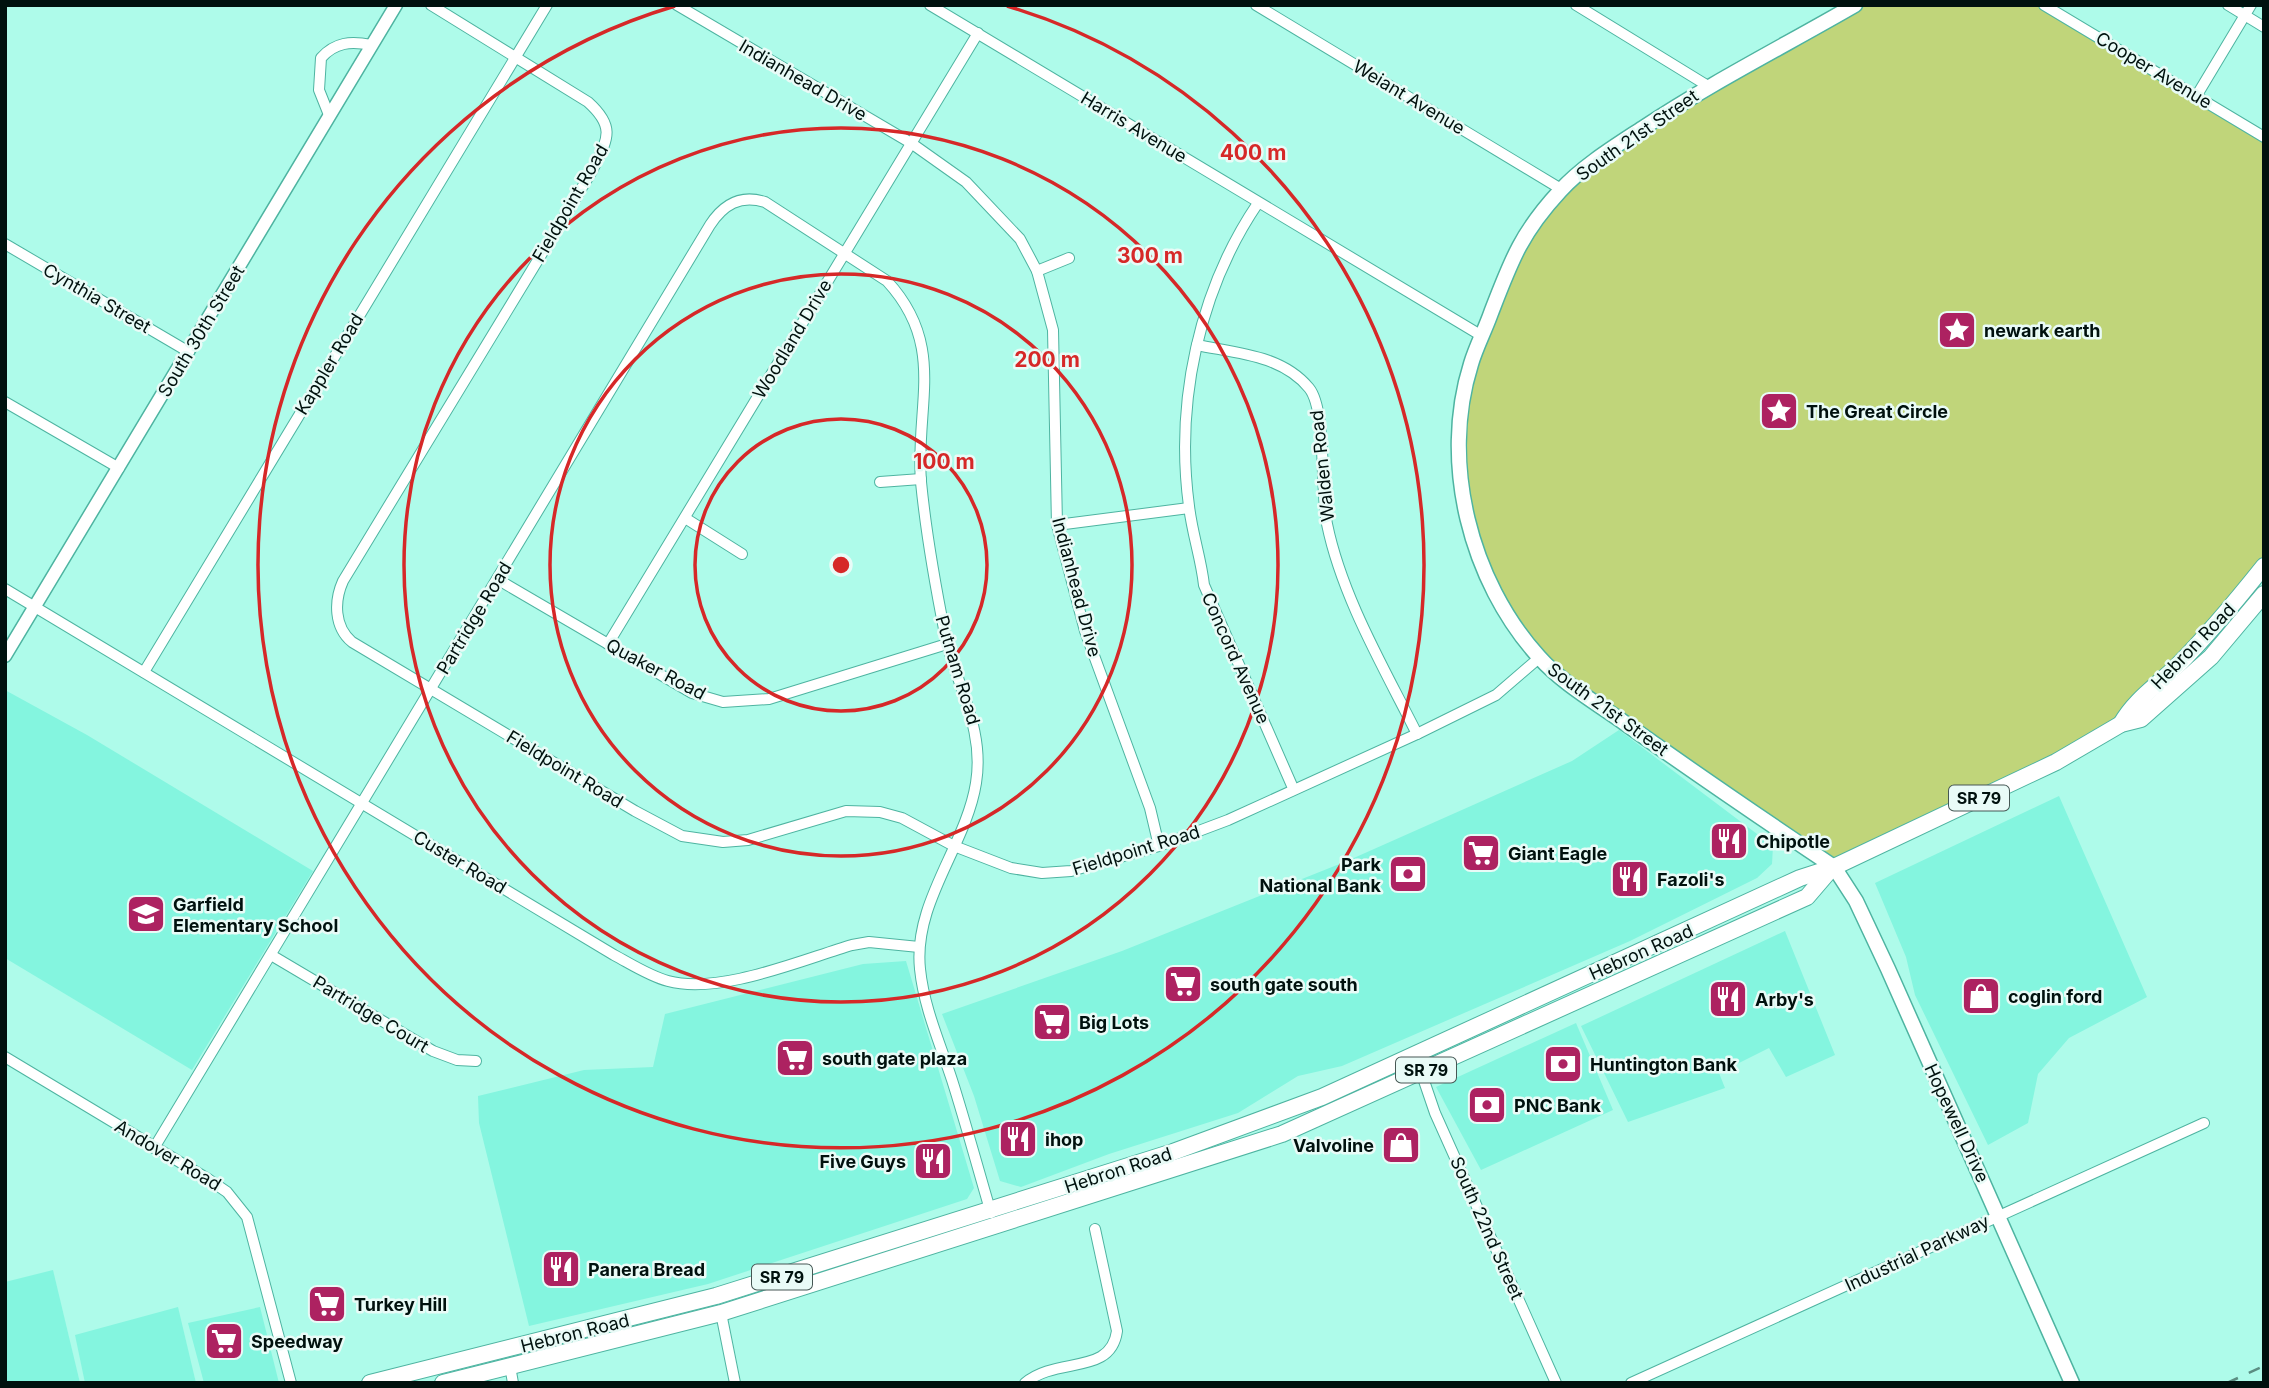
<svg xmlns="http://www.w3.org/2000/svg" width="2269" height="1388" font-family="Inter,sans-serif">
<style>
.built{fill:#84f5df}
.green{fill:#c0d57a}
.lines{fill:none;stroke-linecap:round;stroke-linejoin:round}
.minor-casing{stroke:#4eb4a1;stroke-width:12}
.tertiary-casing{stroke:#4eb4a1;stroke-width:15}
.secondary-casing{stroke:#4eb4a1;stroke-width:17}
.trunk-casing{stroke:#4eb4a1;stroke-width:18}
.minor{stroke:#fff;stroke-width:10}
.tertiary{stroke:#fff;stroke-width:12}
.secondary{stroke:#fff;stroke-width:14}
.trunk{stroke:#fff;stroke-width:16}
.rail{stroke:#5c8d82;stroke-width:2.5;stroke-dasharray:12 12;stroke-linecap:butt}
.ring{fill:none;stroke:#d62828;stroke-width:3.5}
.labels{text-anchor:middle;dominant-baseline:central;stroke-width:5;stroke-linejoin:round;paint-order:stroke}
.shield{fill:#e9fbf7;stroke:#465754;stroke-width:2}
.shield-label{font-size:16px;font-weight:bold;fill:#00110e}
.street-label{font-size:18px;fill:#00110e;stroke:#e9fbf7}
.poi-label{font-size:18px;font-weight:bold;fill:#00110e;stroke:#e9fbf7;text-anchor:start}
.centre{fill:#d62828;stroke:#e9fbf7;stroke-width:3.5}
.ring-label{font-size:21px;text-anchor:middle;font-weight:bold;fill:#d62828;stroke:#e9fbf7;stroke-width:5;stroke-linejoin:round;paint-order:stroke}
</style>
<rect width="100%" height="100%" fill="#aefbea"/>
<g class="built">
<path d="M5,690L87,735L313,871L192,1070L5,958Z"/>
<path d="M1619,730L1773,846L1772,864L1757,878L1630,941L1342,1066L1298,1076L1238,1113L1109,1154L1021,1187L1000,1181L974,1096L942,1014L1122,951L1347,861L1572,761Z"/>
<path d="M2059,796L2147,997L2069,1038L2038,1074L2028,1123L1988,1145L1915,995L1906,957L1875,883Z"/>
<path d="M1785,931L1835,1055L1786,1077L1769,1048L1719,1073L1725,1088L1628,1122L1581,1026Z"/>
<path d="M906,961L974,1188L967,1199L708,1284L529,1326L479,1123L478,1096L584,1070L653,1067L665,1014L863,964Z"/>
<path d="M1576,1023L1613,1110L1481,1170L1436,1087Z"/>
<path d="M53,1270L80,1383H5V1282Z"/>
<path d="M178,1307L196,1383H85L75,1335Z"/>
<path d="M260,1307L279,1383H204L188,1323Z"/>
</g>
<path class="green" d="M1856,5H2044L2264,137V565L2121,724L1834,867L1569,683L1509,616L1465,509L1462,402L1528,229L1604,153Z"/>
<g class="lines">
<g class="minor-casing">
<g id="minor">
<path d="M431,5L588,102C617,128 607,140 592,171L343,581C334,601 334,627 352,642L635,811L682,836L723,842L748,840L846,811L880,812L902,818L954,846L1011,868L1042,873L1071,871L1159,846L1228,820L1417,734L1496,695L1539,658"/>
<path d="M677,5L911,143L966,182L1020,239L1037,271L1053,330L1057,525L1085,631L1150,808L1159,846"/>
<path d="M930,5L1482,336"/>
<path d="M1256,5L1561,189"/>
<path d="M1576,5L1708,86"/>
<path d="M2044,5L2264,137"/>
<path d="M2228,5L2264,27"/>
<path d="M2197,95L2251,5"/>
<path d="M329,115L319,90L321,58C335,42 351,41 371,45"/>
<path d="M1258,203C1199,290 1175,402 1189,506C1192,533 1201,558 1204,585L1293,788"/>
<path d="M5,244L189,352"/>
<path d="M1037,271L1069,258"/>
<path d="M1197,345C1236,353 1282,355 1309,388C1327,410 1320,491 1327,524C1342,597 1384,668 1417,734"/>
<path d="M5,402L119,468"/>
<path d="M880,482L921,479"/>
<path d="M685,518L742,554"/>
<path d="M1057,525L1189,508"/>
<path d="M497,579L692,693L723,702L769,699L947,644"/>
<path d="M5,589L614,955C631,964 649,976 668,981C720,995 801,960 852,945L869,942L919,947"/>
<path d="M608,644L978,33"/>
<path d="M144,672L547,5"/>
<path d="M271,955L433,1051L457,1060L476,1061"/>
<path d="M5,1057L208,1179L227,1192L247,1217L291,1383"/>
<path d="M1421,1072L1435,1113L1556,1383"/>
<path d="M154,1148L710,225C723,205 740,194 765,202L887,281C947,346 915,405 921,482C926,533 935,584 945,634C956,686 985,728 976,783C966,846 913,902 920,969C924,1008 940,1043 952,1080C966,1124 978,1169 991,1213"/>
<path d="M721,1313L735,1383"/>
<path d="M510,1366L513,1383"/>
<path d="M1025,1383C1057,1356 1111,1376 1117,1331L1095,1229"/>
<path d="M1631,1383L2204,1123"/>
</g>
</g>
<g class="tertiary-casing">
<path id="tertiary" d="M5,656L396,5"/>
</g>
<g class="secondary-casing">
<path id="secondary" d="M1855,5C1784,46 1711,83 1643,128C1614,147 1583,166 1560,191C1521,233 1511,261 1491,313C1485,330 1476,347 1471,364C1440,462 1470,581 1539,657C1563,684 1597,703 1626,724C1695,773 1764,820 1834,867L1856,901L1888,969L2072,1383"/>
</g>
<g class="trunk-casing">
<g id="trunk">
<path d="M2121,724C2135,699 2158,685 2178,665C2209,634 2236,601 2264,566"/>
<path d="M370,1383L716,1296L1173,1152L1322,1097L1800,878L1834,867L2056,762L2121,724L2141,719L2211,657L2264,594"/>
<path d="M443,1383L721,1313L1282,1134L1807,897L1831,869"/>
</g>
</g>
<use href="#minor" class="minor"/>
<use href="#tertiary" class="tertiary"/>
<use href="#secondary" class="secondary"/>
<use href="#trunk" class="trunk"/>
<path class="rail" d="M2227,1383L2264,1366"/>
</g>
<g class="ring">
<circle cx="841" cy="565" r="146"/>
<circle cx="841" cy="565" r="291"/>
<circle cx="841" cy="565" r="437"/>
<path d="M1007 6A583 583 0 1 1 675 6"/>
</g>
<defs>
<g id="sight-square" transform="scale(2.0125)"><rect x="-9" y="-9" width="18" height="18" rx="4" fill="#ad2261" stroke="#e9fbf7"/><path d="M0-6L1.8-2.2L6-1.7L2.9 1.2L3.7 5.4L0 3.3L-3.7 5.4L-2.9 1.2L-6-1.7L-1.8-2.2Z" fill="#fff"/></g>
<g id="restaurant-square" transform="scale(2.0125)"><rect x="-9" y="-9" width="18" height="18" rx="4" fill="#ad2261" stroke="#e9fbf7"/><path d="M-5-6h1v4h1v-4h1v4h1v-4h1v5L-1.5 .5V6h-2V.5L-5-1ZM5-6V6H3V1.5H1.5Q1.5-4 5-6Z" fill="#fff"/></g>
<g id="supermarket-square" transform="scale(2.0125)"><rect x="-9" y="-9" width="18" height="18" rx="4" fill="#ad2261" stroke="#e9fbf7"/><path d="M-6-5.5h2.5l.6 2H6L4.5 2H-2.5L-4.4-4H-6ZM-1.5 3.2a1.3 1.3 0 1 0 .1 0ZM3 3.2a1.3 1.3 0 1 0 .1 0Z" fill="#fff"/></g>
<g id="bank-square" transform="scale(2.0125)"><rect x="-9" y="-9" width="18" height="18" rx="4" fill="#ad2261" stroke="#e9fbf7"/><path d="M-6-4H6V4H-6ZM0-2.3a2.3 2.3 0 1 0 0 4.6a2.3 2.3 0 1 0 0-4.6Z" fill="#fff"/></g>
<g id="school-square" transform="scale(2.0125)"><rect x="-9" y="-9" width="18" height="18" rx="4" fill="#ad2261" stroke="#e9fbf7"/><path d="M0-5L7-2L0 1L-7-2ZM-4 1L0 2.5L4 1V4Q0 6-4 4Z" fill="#fff"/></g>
<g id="shop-square" transform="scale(2.0125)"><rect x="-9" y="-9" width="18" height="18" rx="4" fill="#ad2261" stroke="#e9fbf7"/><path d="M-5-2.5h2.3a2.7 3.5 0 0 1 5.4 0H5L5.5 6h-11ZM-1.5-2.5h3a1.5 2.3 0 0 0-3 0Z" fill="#fff"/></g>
</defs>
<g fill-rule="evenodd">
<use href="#sight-square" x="1957" y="330"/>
<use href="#sight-square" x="1779" y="411"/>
<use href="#restaurant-square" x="1729" y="841"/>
<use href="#supermarket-square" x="1481" y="853"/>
<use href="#bank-square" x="1408" y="874"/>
<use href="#restaurant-square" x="1630" y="879"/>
<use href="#school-square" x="146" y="914"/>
<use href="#supermarket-square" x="1183" y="984"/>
<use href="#shop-square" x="1981" y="996"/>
<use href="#restaurant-square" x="1728" y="999"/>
<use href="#supermarket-square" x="1052" y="1022"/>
<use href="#supermarket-square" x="795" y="1058"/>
<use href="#bank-square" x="1563" y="1064"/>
<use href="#bank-square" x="1487" y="1105"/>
<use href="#restaurant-square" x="1018" y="1139"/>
<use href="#shop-square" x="1401" y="1145"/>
<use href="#restaurant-square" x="933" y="1161"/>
<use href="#restaurant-square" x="561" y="1269"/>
<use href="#supermarket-square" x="327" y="1304"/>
<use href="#supermarket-square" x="224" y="1341"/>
</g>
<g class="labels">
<g class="shield">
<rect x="1949" y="785.5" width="60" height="25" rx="5"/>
<rect x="1396" y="1057.5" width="60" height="25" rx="5"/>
<rect x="752" y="1264.5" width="60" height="25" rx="5"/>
</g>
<g class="shield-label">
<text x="1979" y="798">SR 79</text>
<text x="1426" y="1070">SR 79</text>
<text x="782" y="1277">SR 79</text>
</g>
<g class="street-label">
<text transform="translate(2154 70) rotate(31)">Cooper Avenue</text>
<text transform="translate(803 80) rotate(30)">Indianhead Drive</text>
<text transform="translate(1409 97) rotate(31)">Weiant Avenue</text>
<text transform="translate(1134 127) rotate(31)">Harris Avenue</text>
<text transform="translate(1637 135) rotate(-35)">South 21st Street</text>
<text transform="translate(570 203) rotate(-60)">Fieldpoint Road</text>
<text transform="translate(97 298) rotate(30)">Cynthia Street</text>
<text transform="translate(201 331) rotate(-59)">South 30th Street</text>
<text transform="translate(792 339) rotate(-59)">Woodland Drive</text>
<text transform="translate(329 364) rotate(-59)">Kappler Road</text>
<text transform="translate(1322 466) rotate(-96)">Walden Road</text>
<text transform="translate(1077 587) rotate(75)">Indianhead Drive</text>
<text transform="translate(474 618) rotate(-59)">Partridge Road</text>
<text transform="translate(2193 646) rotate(-46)">Hebron Road</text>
<text transform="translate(1236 658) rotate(66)">Concord Avenue</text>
<text transform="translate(656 669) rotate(28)">Quaker Road</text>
<text transform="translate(958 670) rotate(73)">Putnam Road</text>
<text transform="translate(1608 709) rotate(36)">South 21st Street</text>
<text transform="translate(565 769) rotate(31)">Fieldpoint Road</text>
<text transform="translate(1136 850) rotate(-17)">Fieldpoint Road</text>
<text transform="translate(460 862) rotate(31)">Custer Road</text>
<text transform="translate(1641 952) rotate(-24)">Hebron Road</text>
<text transform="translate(371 1014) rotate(31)">Partridge Court</text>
<text transform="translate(1957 1123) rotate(65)">Hopewell Drive</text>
<text transform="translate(168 1155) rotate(31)">Andover Road</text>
<text transform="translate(1118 1170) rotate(-18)">Hebron Road</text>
<text transform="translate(1487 1228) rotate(66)">South 22nd Street</text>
<text transform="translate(1917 1253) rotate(-25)">Industrial Parkway</text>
<text transform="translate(575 1333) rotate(-14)">Hebron Road</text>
</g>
<g class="poi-label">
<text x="1984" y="330">newark earth</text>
<text x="1806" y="411">The Great Circle</text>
<text x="1756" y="841">Chipotle</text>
<text x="1508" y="853">Giant Eagle</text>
<text x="1381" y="864" text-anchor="end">Park<tspan x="1381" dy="21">National Bank</tspan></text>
<text x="1657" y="879">Fazoli's</text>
<text x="173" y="904">Garfield<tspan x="173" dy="21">Elementary School</tspan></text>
<text x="1210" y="984">south gate south</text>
<text x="2008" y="996">coglin ford</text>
<text x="1755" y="999">Arby's</text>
<text x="1079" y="1022">Big Lots</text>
<text x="822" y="1058">south gate plaza</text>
<text x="1590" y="1064">Huntington Bank</text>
<text x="1514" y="1105">PNC Bank</text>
<text x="1045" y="1139">ihop</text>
<text x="1374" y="1145" text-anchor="end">Valvoline</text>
<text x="906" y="1161" text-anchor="end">Five Guys</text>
<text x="588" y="1269">Panera Bread</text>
<text x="354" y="1304">Turkey Hill</text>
<text x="251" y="1341">Speedway</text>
</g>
</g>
<circle cx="841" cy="565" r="10" class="centre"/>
<g class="ring-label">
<text x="1253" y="160">400 m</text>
<text x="1150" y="263">300 m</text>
<text x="1047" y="367">200 m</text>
<text x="944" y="469">100 m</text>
</g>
<rect width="2269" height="1388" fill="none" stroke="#00110e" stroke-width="14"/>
</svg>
